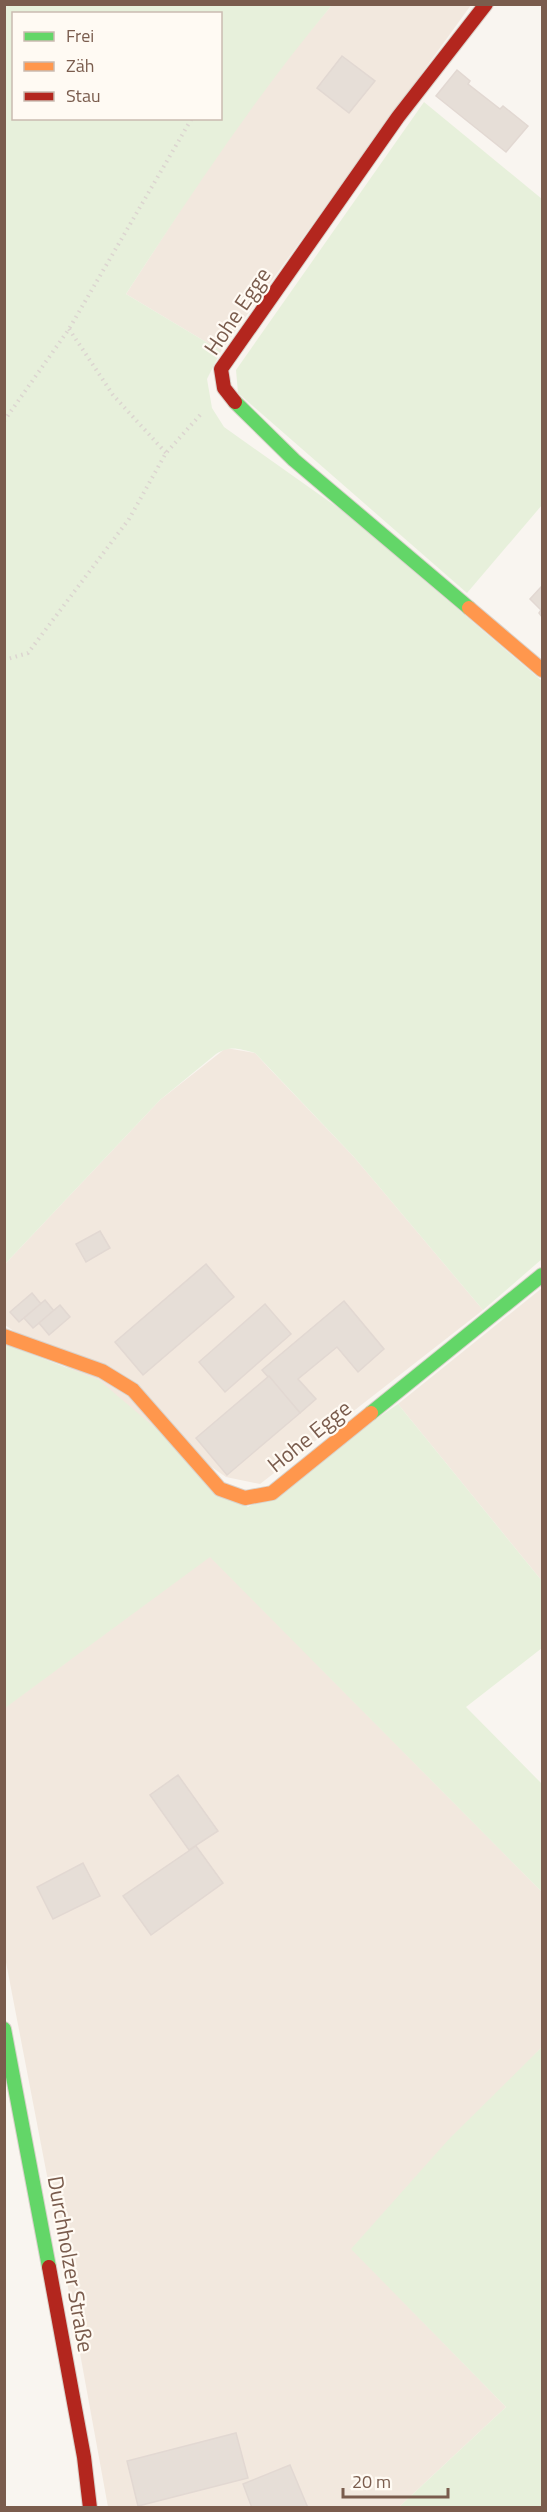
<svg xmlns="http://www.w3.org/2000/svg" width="547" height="2512" font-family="'Titillium Web',sans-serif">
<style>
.residential{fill:#f2e8de}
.green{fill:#e7f0db;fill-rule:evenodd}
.building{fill:#e6ded7;stroke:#e2d8d2;stroke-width:1.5}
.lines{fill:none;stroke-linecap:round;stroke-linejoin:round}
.fast-casing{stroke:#d9d2cb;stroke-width:16}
.slow-casing{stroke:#d9d2cb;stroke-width:16}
.jam-casing{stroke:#d9d2cb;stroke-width:16}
.path{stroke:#dcd5d0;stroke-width:4;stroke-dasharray:1.5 4.5;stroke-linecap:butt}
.fast{stroke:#63d668;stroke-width:14}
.slow{stroke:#ff974d;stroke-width:14}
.jam{stroke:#b3261e;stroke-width:14}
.labels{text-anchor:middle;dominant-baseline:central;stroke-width:4.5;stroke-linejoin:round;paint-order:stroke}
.street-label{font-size:22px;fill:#7a5c4d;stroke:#fffaf3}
</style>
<rect width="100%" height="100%" fill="#f9f5f0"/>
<g class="residential">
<path d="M332,5H471L221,351L126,294L213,160L284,62Z"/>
<path d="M226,1048L255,1053L266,1065L354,1157L483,1310L260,1484L226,1477L5,1325V1264L160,1100Z"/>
<path d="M542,1288V1581L398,1404Z"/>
<path d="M210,1556L542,1892V2047L352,2249L506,2407L399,2507H108L59,2238L5,1957L4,1708Z"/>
</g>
<g class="green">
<path d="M4,5H332C256,96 191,194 126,294L221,351L207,379L212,408L224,427L344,512L542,681V1259L483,1310L354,1157L255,1053C239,1049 231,1045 216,1054L160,1100L5,1264ZM14,14H220V118H14Z"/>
<path d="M424,102L542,199V505L467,593L238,393L236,370Z"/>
<path d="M5,1344L99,1380L248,1507L398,1404L542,1581V1648L466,1707L542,1784V1892L210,1557L5,1708Z"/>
<path d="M542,2047V2507H399L506,2407L351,2249L449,2139Z"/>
</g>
<g class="building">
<path d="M342,56L375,81L349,113L317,88Z"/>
<path d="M457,70L470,81L468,84L500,109L503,106L528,126L506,152L436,96Z"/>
<path d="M542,586V617L539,613L541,610L530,599Z"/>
<path d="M100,1231L110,1248L86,1262L76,1244Z"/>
<path d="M206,1264L234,1297L143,1375L115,1342Z"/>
<path d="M32,1293L41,1304L19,1322L10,1312Z"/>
<path d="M45,1300L54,1311L33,1328L24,1318Z"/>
<path d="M344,1301L384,1349L358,1372L337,1347L298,1379L316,1399L300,1413L262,1370Z"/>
<path d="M265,1304L291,1334L225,1392L199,1362Z"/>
<path d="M60,1305L70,1317L49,1335L39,1323Z"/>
<path d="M269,1376L300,1413L227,1475L196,1438Z"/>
<path d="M178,1775L218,1831L189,1850L150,1795Z"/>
<path d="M196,1846L223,1883L151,1935L123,1896Z"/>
<path d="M83,1863L100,1896L53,1919L37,1887Z"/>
<path d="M236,2433L248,2478L138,2506L127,2461Z"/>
<path d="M290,2465L308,2508H252L243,2484Z"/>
</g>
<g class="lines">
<g class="fast-casing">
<g id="fast">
<path d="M235,402L294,460L469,608"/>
<path d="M371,1413L542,1275"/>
<path d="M4,2029L49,2267"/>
</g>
</g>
<g class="slow-casing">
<g id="slow">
<path d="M469,608L542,670"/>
<path d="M4,1336L102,1371L133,1390L220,1489L245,1498L272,1493L371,1413"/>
</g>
</g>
<g class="jam-casing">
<g id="jam">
<path d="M235,402L224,388L221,369L398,117L486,4"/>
<path d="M49,2267L84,2457L90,2508"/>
</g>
</g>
<g class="path">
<path d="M69,329L113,395L166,453"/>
<path d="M4,421L69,329L192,118"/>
<path d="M4,660L28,653L129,519L166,453L201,414"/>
</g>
<use href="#fast" class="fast"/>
<use href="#slow" class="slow"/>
<use href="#jam" class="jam"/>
</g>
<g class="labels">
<g class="street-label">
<text transform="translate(237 311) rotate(-56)">Hohe Egge</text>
<text transform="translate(309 1436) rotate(-39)">Hohe Egge</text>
<text transform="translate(71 2264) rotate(80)">Durchholzer Straße</text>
</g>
</g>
<rect width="547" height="2512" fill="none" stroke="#7a5c4d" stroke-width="12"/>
<rect x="12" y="12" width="210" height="108" fill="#fffaf3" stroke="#cabbb1" stroke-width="1.5"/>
<rect x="24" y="32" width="30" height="9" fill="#63d668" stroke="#cabbb1" stroke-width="1.5"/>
<text x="66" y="42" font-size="18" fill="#7a5c4d">Frei</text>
<rect x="24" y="62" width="30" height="9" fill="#ff974d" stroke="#cabbb1" stroke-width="1.5"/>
<text x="66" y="72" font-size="18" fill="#7a5c4d">Zäh</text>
<rect x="24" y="92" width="30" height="9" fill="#b3261e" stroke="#cabbb1" stroke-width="1.5"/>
<text x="66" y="102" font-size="18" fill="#7a5c4d">Stau</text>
<path d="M343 2488v9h105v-9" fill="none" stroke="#7a5c4d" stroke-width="3"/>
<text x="352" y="2488" font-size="18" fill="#7a5c4d" stroke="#fffaf3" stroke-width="4.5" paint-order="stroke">20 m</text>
</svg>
